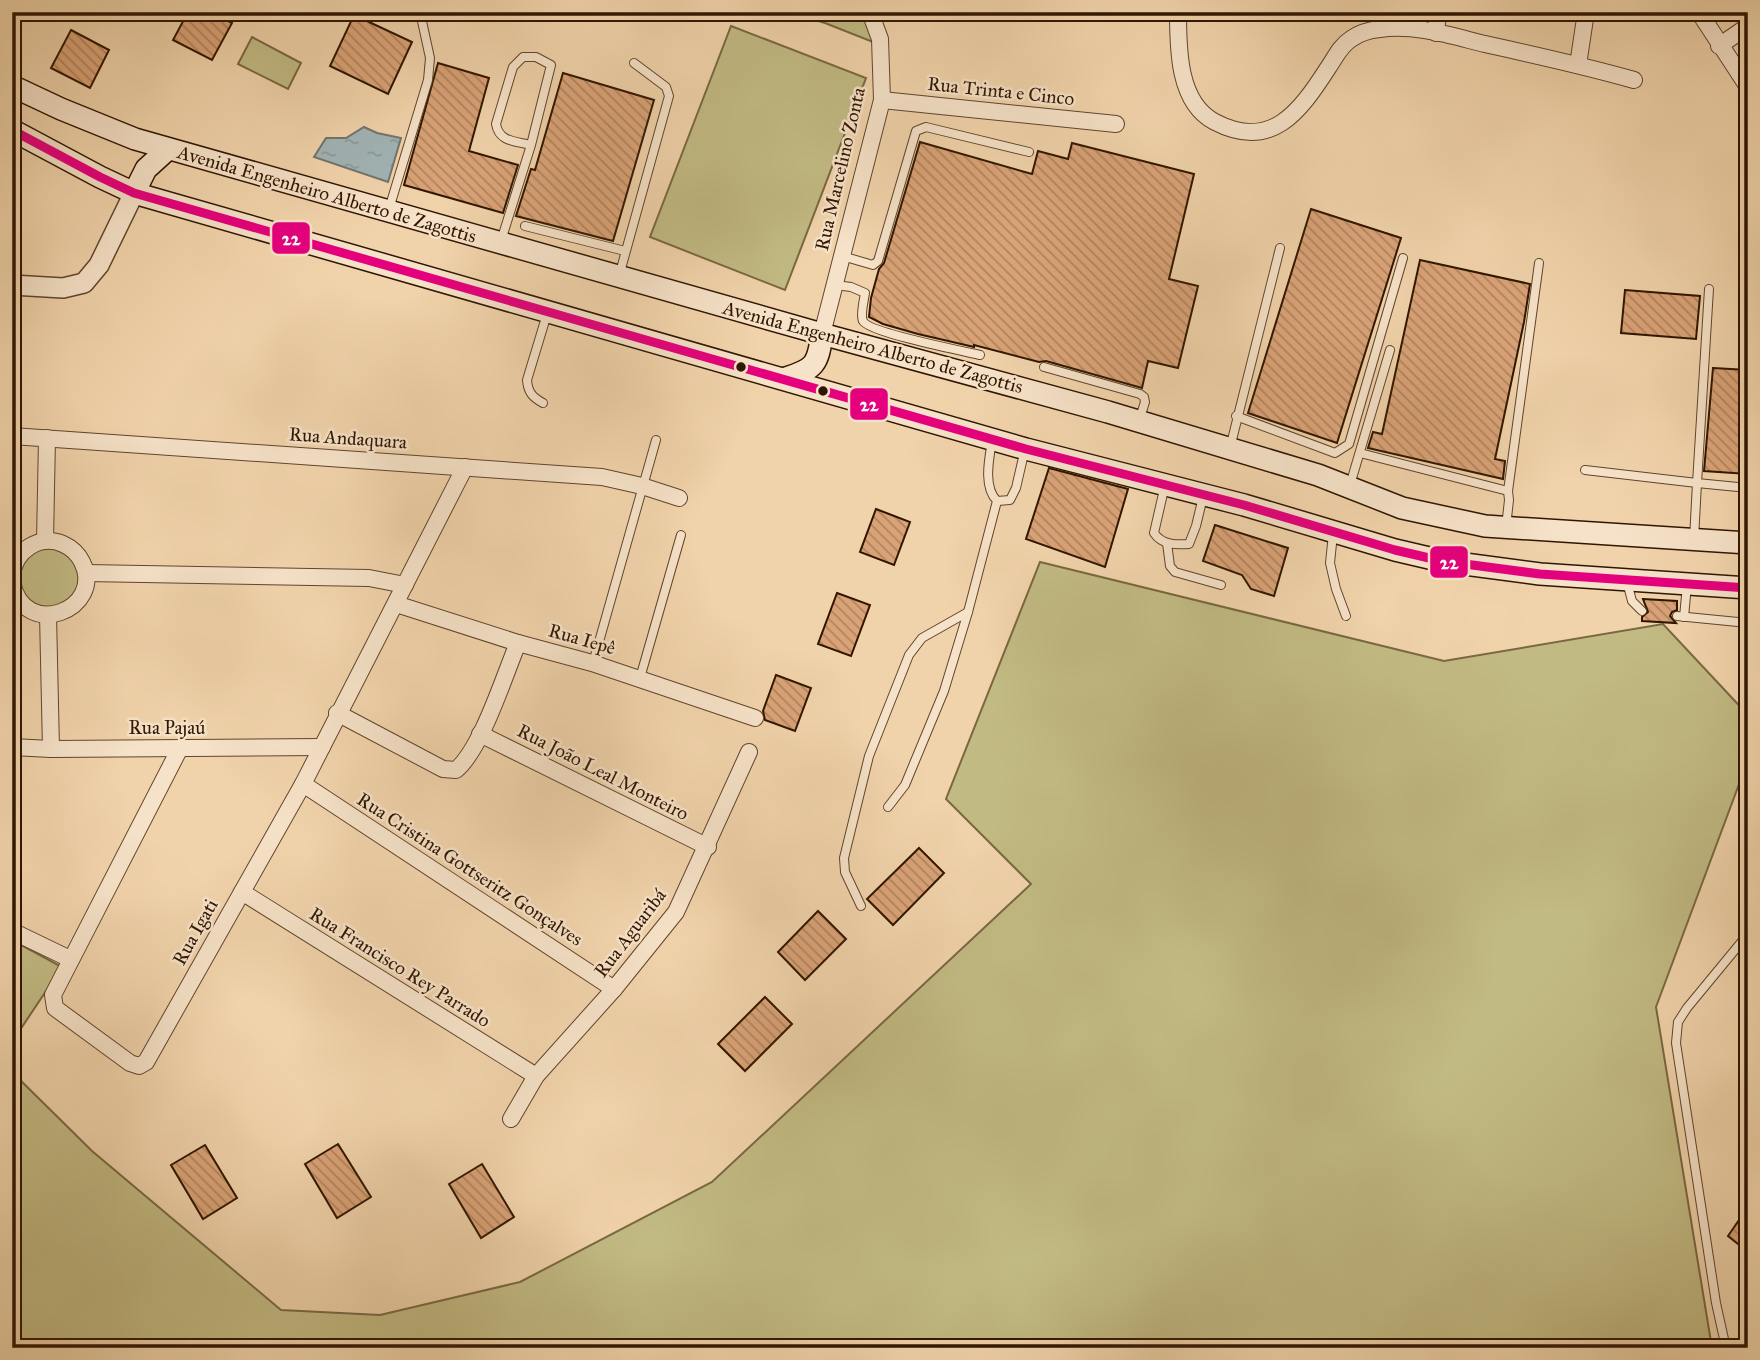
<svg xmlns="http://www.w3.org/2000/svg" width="1760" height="1360" font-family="'IM FELL Great Primer',serif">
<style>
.green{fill:#c2ba83;stroke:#796842;stroke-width:2}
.water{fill:url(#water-ripples);stroke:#74756e;stroke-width:2}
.building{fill:url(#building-back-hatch);stroke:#301601;stroke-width:2}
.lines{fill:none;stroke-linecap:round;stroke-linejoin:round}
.service-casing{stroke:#60452c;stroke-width:10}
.minor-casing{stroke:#60452c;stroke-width:18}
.tertiary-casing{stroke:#60452c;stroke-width:22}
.secondary-casing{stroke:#301601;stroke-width:24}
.service{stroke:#f6e2c8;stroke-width:8}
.minor{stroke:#f6e2c8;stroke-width:16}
.tertiary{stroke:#f6e2c8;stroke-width:19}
.secondary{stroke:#f6e2c8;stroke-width:21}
.bus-1-casing{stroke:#f6e2c8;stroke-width:14}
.bus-1{stroke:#e5007d;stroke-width:9}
.bus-dot{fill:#301601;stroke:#f6e2c8;stroke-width:2.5}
.labels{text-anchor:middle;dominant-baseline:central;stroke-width:5;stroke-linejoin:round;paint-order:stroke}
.street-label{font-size:19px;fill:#301601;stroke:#f6e2c8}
.line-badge{stroke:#f6e2c8;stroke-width:2.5}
.badge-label{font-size:19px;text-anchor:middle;font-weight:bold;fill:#fff}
</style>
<defs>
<pattern id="water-ripples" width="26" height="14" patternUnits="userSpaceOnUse" patternTransform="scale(1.75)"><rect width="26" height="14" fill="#a1b4b6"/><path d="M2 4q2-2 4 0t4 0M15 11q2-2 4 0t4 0" fill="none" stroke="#8b9a9b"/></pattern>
<pattern id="building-back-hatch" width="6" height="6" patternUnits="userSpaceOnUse" patternTransform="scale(1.75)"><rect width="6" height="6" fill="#daa377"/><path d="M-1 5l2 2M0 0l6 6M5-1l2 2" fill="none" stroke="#b1845f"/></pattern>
</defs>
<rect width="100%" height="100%" fill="#f1d3ab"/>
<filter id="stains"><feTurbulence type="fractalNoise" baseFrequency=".00286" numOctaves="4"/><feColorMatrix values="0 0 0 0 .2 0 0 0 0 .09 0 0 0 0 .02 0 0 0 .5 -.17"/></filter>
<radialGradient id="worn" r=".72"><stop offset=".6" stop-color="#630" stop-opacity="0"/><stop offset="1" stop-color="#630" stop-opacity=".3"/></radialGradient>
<g class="green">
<path d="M790,12H866L878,44L825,23Z"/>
<path d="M731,26L866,78L785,290L650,237Z"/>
<path d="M252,37L301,63L288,89L238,64Z"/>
<path d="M45,541L81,559L80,599L37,613L12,582L13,570Z"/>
<path d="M1040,562L1444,661L1663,624L1748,715V760L1656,1007L1712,1348H12V1072L92,1151L281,1310L380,1315L520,1282L712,1182L1031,884L946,799Z"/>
<path d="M12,940L62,967L12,1042Z"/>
</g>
<path class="water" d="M364,127L377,133L401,138L388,182L314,157L326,138H346Z"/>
<g class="building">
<path d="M188,12H212L232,23L212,60L173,40Z"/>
<path d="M354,15L412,42L388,94L330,66Z"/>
<path d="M71,30L109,50L90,88L51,68Z"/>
<path d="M438,63L489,78L469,151L518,165L503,213L404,185Z"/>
<path d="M563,73L654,100L613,241L516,216L531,169L535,170Z"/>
<path d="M920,142L1032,174L1038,151L1068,159L1072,143L1194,174L1169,279L1198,286L1178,368L1148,361L1142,388L1046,361L1039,362L974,345V347L918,334L883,324L869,317L871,298L879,269L884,263Z"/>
<path d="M1311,209L1401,238L1337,443L1248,413Z"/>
<path d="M1420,260L1530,284L1524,322L1495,459L1505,461L1503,479L1368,448L1373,432L1382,434Z"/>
<path d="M1625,290L1700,296L1696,339L1621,333Z"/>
<path d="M1713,368L1748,370V474L1704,471Z"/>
<path d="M1049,468L1128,489L1105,567L1026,539Z"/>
<path d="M876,509L910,522L894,565L860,552Z"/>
<path d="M1215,525L1288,548L1274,596L1251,589L1242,575L1203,561Z"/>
<path d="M837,593L870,605L851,656L818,644Z"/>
<path d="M1643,599L1677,601V610L1672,612L1670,616L1676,623L1642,621V617L1648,612Z"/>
<path d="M776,675L811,688L795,731L765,720L763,711Z"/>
<path d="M919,848L944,873L893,925L867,899Z"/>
<path d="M818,911L846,939L805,980L778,952Z"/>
<path d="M765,997L792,1024L745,1071L718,1044Z"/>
<path d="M338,1144L371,1197L337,1218L305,1164Z"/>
<path d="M205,1145L237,1198L203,1219L171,1165Z"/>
<path d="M482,1164L514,1217L481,1238L449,1184Z"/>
<path d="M1748,1207V1252L1728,1236Z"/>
</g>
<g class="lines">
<g class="service-casing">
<g id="service">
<path d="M389,209L428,80L430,58L420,12"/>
<path d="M525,226L625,251"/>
<path d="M501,241L531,145L551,65L536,57H523L513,67L496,124C499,142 515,141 531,145"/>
<path d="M842,256L873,265L878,261L916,131L926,127L1029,152"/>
<path d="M619,276L669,96L666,87L634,63"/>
<path d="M835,285L851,287L865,293C864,300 860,315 863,321C868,332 962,351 980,355"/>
<path d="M1709,289L1697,483L1748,488"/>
<path d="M1044,367L1140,394L1144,397L1145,402L1139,421"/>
<path d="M543,403C532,397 528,392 527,380L547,314"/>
<path d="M1236,416L1335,453L1349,444L1403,258"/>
<path d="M1230,448L1280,248"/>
<path d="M1360,453L1508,491"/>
<path d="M1585,470L1697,483L1694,539"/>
<path d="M1165,485L1154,533C1162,545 1176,545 1189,544L1196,526L1203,497"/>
<path d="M1350,485L1390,350"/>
<path d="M997,501L1010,500L1016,488L1025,449"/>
<path d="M1506,527L1509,500L1508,491L1539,263"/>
<path d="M1333,534L1330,563L1336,589L1346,616"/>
<path d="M1167,543L1170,566L1175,572L1221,585"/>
<path d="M1627,582L1632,601L1642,611"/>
<path d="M1677,616L1748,623"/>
<path d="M1684,617L1687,585"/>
<path d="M593,663L656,440"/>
<path d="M640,678L681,535"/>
<path d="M888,807L905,785L944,691L968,612L997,501C983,487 989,459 992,441"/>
<path d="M861,906L845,872L844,858L869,756L909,655L922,638L968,612"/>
<path d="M1726,1348L1716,1303L1676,1043L1678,1022L1687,1008L1748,934"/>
</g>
</g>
<g class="minor-casing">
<g id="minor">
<path d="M1178,12C1178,49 1178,103 1215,122C1271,151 1299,113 1328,68C1335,58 1340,46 1351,39C1359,33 1370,30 1380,29C1415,24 1452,36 1485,44C1535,55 1585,66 1634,80"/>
<path d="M1699,12L1748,87"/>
<path d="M1436,33L1438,12"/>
<path d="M1719,46L1748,26"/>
<path d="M1578,65L1586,12"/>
<path d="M882,100L1116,124"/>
<path d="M822,334L882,100L880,39L870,12"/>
<path d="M12,436L602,477L642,486L679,498"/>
<path d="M45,541L47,438"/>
<path d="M86,573L369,578L405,585"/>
<path d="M12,575C15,550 40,534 63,544C72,548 78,554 82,562C106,609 24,642 12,582"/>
<path d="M396,604L518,643L592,663L755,718"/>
<path d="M48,615L51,749"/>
<path d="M337,713L443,769L456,770C482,748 504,676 518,643"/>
<path d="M480,734L708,847"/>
<path d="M12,747L51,749L322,747"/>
<path d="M180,748L53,995L55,1008L130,1063L139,1066L146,1062L303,784L465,467"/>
<path d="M303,784L614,989"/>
<path d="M242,892L536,1076"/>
<path d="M12,931L70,959"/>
<path d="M511,1119L536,1076L614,989L676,912L749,752"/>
</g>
</g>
<g class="tertiary-casing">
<path id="tertiary" d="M12,285L63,288L84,283L99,265L134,193"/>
</g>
<g class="secondary-casing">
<g id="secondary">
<path d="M12,86L61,109L135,139L822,334L1108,412L1318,475L1402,508L1485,526L1748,543"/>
<path d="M12,130L100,177L134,193L1026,449L1244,505L1395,550L1442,561L1540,574L1748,588"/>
<path d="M134,193L146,169L168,149"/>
<path d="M786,378C815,369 818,364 822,334"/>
</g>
</g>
<use href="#service" class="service"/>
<use href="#minor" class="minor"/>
<use href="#tertiary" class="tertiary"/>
<use href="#secondary" class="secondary"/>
<g class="bus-1-casing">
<path id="bus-1" d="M12,130L100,177L134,193L1026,449L1244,505L1395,550L1442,561L1540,574L1748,588"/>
</g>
<use href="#bus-1" class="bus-1"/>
</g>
<g class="bus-dot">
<circle cx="741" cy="367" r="6"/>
<circle cx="823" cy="391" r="6"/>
</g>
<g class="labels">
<g class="street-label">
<text transform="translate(1001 91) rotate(6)">Rua Trinta e Cinco</text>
<text transform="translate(840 169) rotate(-77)">Rua Marcelino Zonta</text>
<text transform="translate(327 194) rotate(16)">Avenida Engenheiro Alberto de Zagottis</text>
<text transform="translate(873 347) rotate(15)">Avenida Engenheiro Alberto de Zagottis</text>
<text transform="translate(348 438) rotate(4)">Rua Andaquara</text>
<text transform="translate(582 639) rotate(16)">Rua Iepê</text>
<text x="167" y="727">Rua Pajaú</text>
<text transform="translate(603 772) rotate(27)">Rua João Leal Monteiro</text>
<text transform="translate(470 869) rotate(33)">Rua Cristina Gottseritz Gonçalves</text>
<text transform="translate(195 932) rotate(-61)">Rua Igati</text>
<text transform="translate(630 933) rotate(-53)">Rua Aguaribá</text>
<text transform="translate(400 967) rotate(32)">Rua Francisco Rey Parrado</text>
</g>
</g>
<g class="line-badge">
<rect x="271" y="221" width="40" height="34" rx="7" fill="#e5007d"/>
<rect x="849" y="387" width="40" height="34" rx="7" fill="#e5007d"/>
<rect x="1429" y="545" width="40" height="34" rx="7" fill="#e5007d"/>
</g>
<g class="badge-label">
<text x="291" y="245">22</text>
<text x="869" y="411">22</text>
<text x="1449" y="569">22</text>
</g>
<rect width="1760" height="1360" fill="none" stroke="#f1d3ab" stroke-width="42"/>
<rect x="14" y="14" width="1732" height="1332" fill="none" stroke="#301601" stroke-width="3.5"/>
<rect x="21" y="21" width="1718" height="1318" fill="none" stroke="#301601" stroke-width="2"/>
<rect width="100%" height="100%" filter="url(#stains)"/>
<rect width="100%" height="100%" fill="url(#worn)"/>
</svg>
